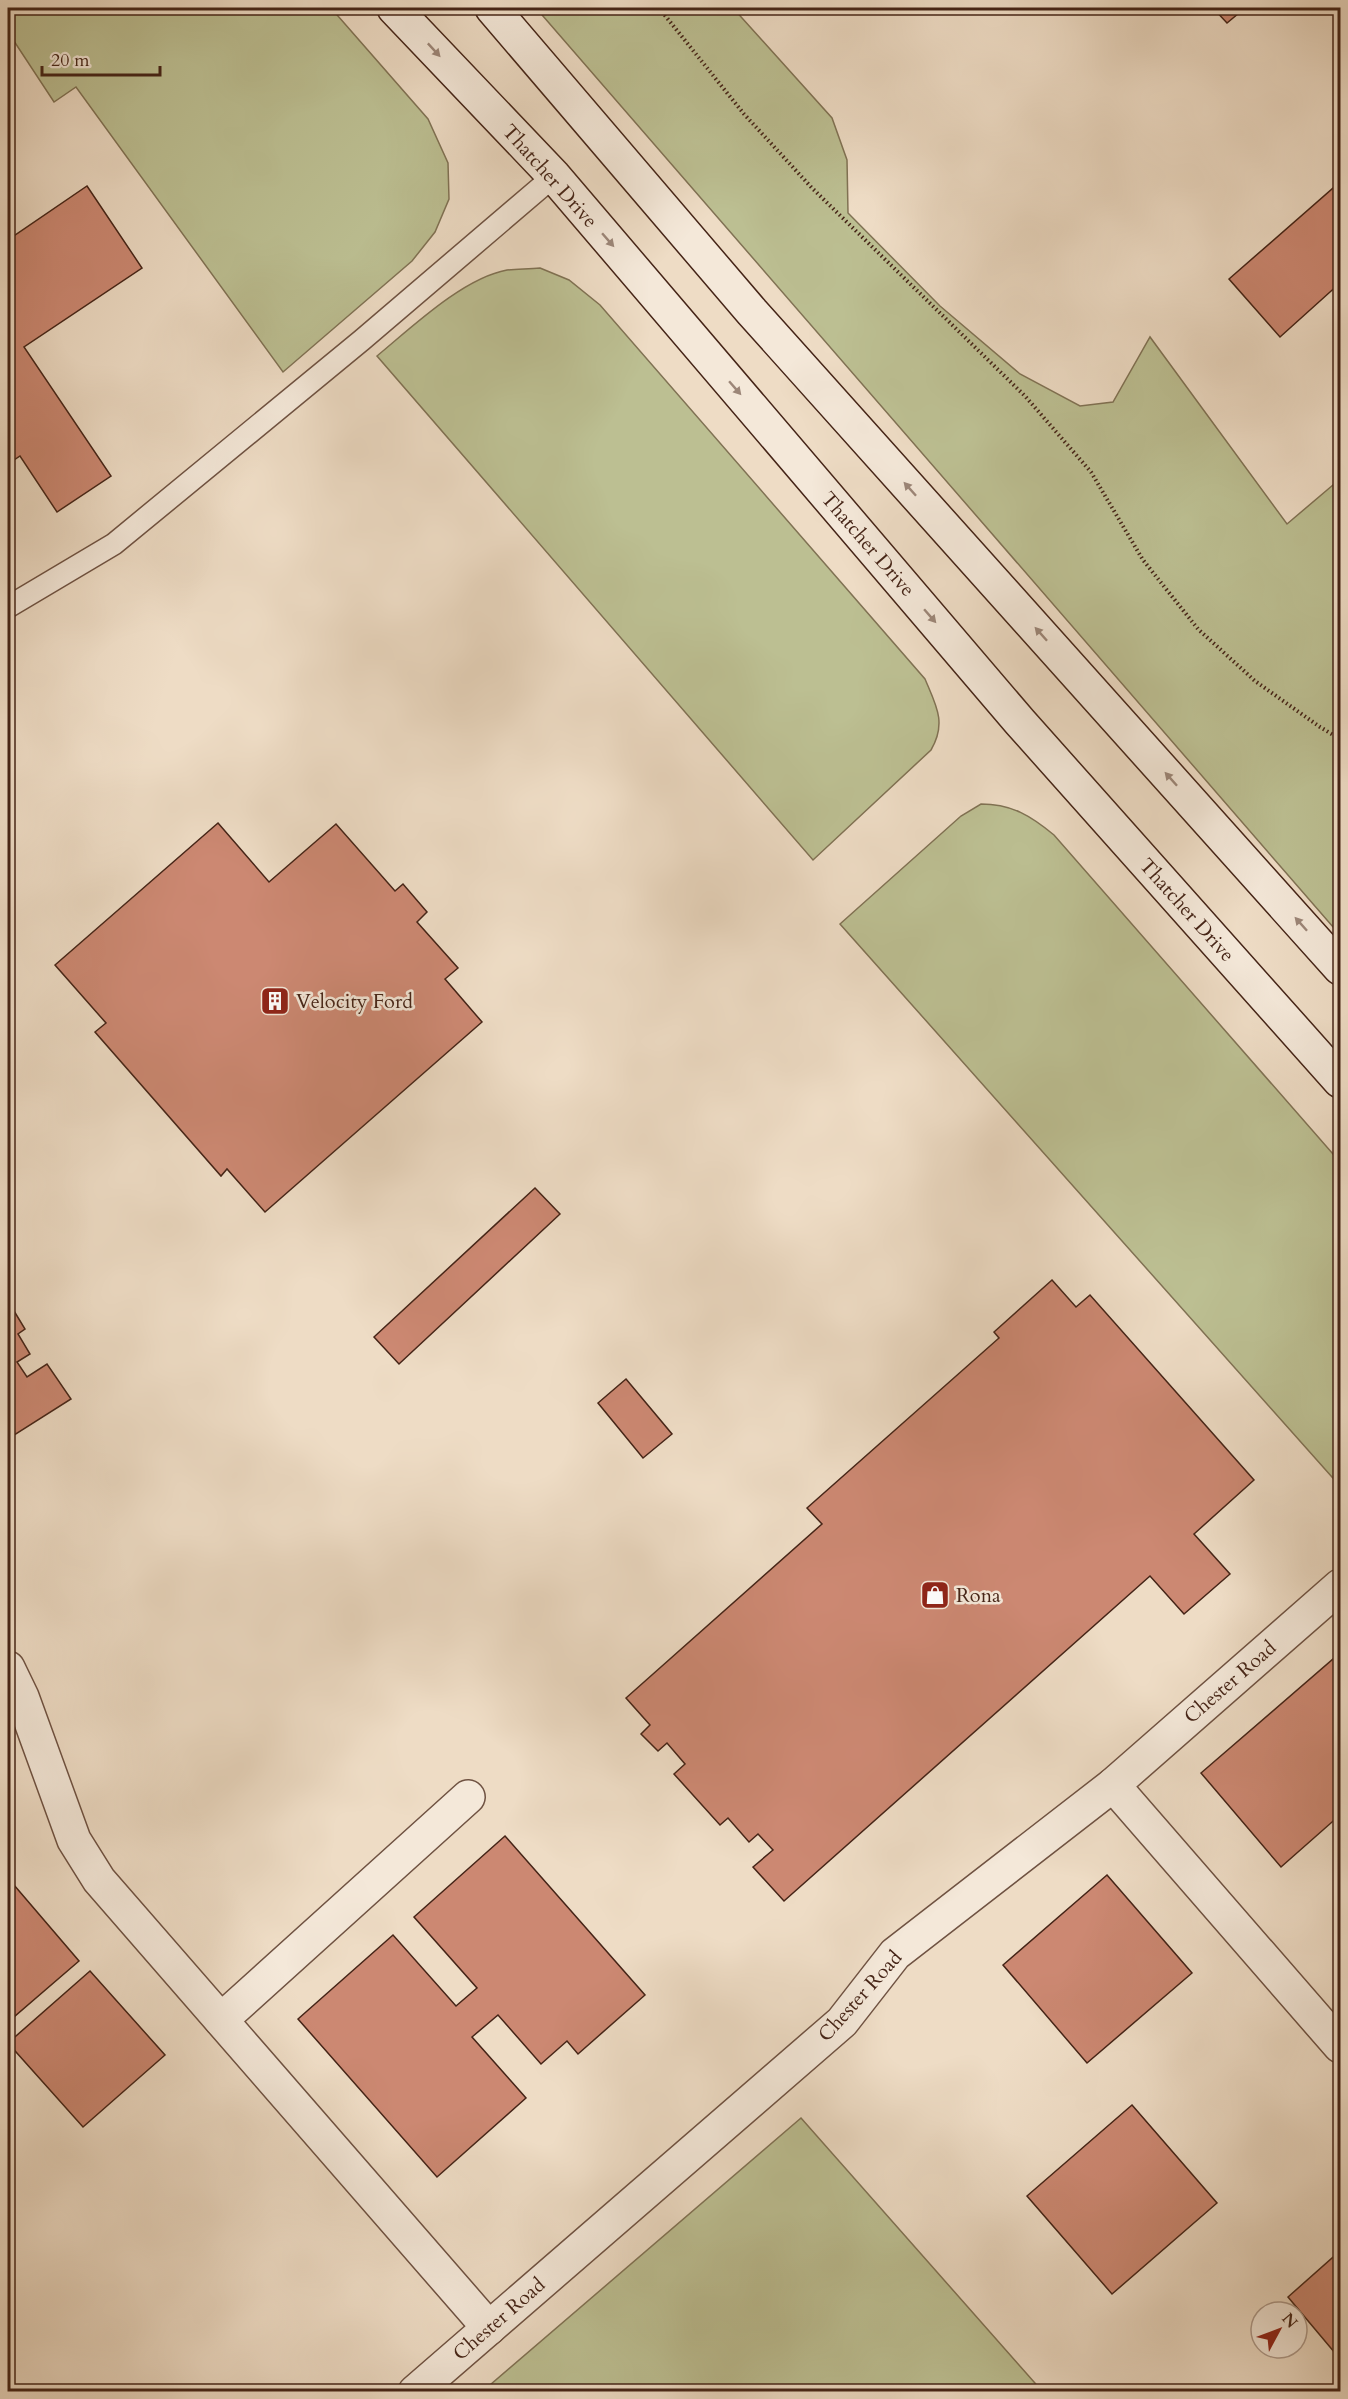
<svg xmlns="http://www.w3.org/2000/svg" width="1348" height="2399" font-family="Cardo,serif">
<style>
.green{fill:#bcbf92;stroke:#807254;stroke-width:1.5}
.building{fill:#cc8872;stroke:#452417;stroke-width:1.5}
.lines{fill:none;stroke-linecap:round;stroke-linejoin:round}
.lane-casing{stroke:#6f5242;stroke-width:24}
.street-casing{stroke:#6f5242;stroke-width:36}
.secondary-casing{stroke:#452417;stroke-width:36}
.path{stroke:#452417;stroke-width:4;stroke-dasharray:1.5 3;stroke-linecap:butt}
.lane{stroke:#f4e8d9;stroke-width:21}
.street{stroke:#f4e8d9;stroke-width:33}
.secondary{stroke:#f4e8d9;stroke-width:33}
.oneway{fill:#9c8678}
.labels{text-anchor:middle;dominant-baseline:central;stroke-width:5;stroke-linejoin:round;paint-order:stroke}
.street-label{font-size:20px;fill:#452417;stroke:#f4e8d9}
.poi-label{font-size:20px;fill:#452417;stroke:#f4e8d9;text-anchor:start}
</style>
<rect width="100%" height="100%" fill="#eedcc5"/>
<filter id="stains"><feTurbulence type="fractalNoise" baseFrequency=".00333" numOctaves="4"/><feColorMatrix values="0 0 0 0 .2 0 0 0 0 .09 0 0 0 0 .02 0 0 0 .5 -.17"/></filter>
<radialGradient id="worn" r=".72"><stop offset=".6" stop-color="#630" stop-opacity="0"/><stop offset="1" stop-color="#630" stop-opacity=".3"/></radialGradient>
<g class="green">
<path d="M8,8H331L428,119L448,163L449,199L435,232L412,261L283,372L76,87L54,102L8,32Z"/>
<path d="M536,8H733L832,118L847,160L848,213L940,306L1020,374L1080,406L1113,402L1150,337L1287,524L1340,479V935Z"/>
<path d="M540,268L569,280L600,305L925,679C936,705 947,723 931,750L813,860L377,356C411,328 463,278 507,270C518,269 529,269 540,268Z"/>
<path d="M981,804C1012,804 1031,816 1054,835L1340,1162V1486L840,924L961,816Z"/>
<path d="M801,2118L1042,2391H483Z"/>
</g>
<g class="building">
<path d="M1213,8H1245L1227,23Z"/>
<path d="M1340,182V283L1280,337L1229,279Z"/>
<path d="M87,186L142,268L24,347L111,476L57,512L20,456L8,464V240Z"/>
<path d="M218,823L269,882L336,824L395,891L403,884L427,912L417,922L458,968L445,979L482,1022L265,1212L227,1169L221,1176L95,1032L106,1023L55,965Z"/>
<path d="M535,1188L560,1214L399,1364L374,1337Z"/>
<path d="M1052,1280L1076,1307L1090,1295L1254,1480L1194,1534L1230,1574L1184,1614L1150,1576L784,1901L753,1867L773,1850L758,1834L749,1842L728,1818L720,1825L674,1774L685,1764L667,1743L658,1751L641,1734L650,1725L626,1698L822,1524L807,1508L999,1338L994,1332Z"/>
<path d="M8,1301L25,1329L18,1334L30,1354L17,1362L27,1377L47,1364L71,1399L8,1439Z"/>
<path d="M626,1379L672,1434L643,1458L598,1403Z"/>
<path d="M1340,1653V1815L1281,1867L1201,1773Z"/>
<path d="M505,1836L645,1995L578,2054L567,2041L541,2064L498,2015L472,2037L526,2098L437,2177L298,2019L393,1935L456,2006L477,1988L414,1917Z"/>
<path d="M1107,1875L1192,1973L1087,2063L1003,1965Z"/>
<path d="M8,1878L79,1961L8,2022Z"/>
<path d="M90,1971L165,2055L83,2127L8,2043Z"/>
<path d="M1132,2105L1217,2203L1112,2294L1027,2196Z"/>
<path d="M1340,2251V2359L1288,2297Z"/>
</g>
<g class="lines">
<g class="lane-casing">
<path id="lane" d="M8,607L114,544L362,340L554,176"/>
</g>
<g class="street-casing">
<g id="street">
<path d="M8,1668L22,1697L74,1840L99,1880L489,2328"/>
<path d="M1113,1785L1340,2046"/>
<path d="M221,2020L468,1797"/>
<path d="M415,2392L842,2022L895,1954L1113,1785L1340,1586"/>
</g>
</g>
<g class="secondary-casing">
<g id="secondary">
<path d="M394,8L554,176L1020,722L1340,1081"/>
<path d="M492,8L752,312L1340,968"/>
</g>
</g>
<path class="path" d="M659,8L744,114L812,188L1025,396L1091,472L1143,560L1198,629L1255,681L1320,727L1340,739"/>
<use href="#lane" class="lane"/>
<use href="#street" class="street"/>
<use href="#secondary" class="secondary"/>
</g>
<defs><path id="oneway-solid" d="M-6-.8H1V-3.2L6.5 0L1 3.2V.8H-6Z" transform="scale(1.5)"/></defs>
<g class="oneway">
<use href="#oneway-solid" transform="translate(434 50) rotate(47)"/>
<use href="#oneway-solid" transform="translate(608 240) rotate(49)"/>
<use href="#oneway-solid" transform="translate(735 388) rotate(49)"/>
<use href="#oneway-solid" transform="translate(910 489) rotate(-132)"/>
<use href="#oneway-solid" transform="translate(930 616) rotate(49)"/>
<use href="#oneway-solid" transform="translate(1041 634) rotate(-132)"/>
<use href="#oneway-solid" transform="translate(1171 779) rotate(-132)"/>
<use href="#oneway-solid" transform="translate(1301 924) rotate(-132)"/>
</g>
<defs>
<g id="building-square" transform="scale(1.5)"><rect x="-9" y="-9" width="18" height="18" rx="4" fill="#8f2418" stroke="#f4e8d9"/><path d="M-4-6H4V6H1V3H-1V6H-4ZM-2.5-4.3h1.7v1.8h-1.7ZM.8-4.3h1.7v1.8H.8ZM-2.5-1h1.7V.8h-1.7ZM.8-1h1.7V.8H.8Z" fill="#fff"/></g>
<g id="shop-square" transform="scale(1.5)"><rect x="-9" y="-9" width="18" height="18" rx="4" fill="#8f2418" stroke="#f4e8d9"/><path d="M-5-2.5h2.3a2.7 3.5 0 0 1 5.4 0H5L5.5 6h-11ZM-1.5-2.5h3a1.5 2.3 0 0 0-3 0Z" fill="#fff"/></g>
</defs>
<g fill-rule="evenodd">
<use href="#building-square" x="275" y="1001"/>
<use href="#shop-square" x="935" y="1595"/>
</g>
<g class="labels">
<g class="street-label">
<text transform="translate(550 176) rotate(48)">Thatcher Drive</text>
<text transform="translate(868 544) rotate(49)">Thatcher Drive</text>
<text transform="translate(1187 910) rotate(48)">Thatcher Drive</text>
<text transform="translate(1230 1682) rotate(-41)">Chester Road</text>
<text transform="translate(860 1996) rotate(-48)">Chester Road</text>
<text transform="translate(499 2319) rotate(-41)">Chester Road</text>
</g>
<g class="poi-label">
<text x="296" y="1001">Velocity Ford</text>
<text x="956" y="1595">Rona</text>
</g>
</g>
<rect width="1348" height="2399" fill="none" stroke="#eedcc5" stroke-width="30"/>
<rect x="9" y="9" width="1330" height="2381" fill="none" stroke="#452417" stroke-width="3"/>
<rect x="15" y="15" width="1318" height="2369" fill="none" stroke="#452417" stroke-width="1.5"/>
<g transform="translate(1279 2330) rotate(49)"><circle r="28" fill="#f4e8d9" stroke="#ae9a8b" stroke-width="1.5"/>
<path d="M0-4.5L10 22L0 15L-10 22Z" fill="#8f2418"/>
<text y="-9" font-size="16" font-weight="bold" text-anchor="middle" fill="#452417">N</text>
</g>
<path d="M42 66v9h118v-9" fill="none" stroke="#452417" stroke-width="3"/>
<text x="51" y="66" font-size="18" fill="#452417" stroke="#f4e8d9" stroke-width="4.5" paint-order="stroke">20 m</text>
<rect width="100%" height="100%" filter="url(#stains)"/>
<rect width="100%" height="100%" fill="url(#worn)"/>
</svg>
